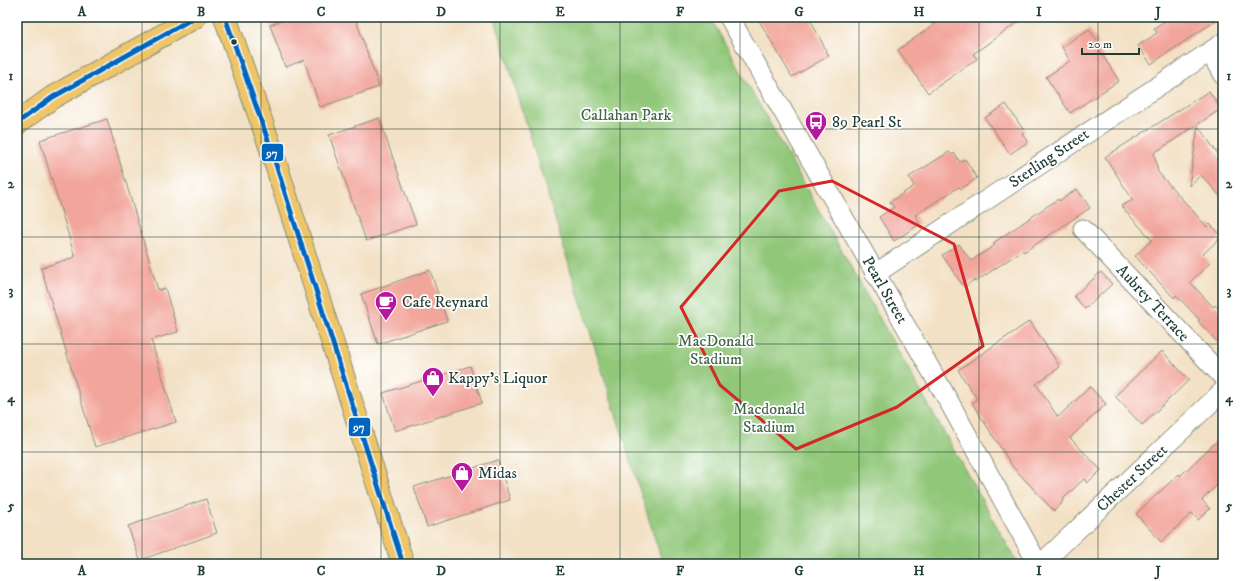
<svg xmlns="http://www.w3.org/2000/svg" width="1240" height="581" font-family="'IM FELL DW Pica',serif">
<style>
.green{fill:#91c779;stroke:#588256}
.building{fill:#f2a59b}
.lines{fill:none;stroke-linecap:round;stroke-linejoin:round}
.minor-casing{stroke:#898f7c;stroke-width:21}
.major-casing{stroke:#898f7c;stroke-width:24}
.minor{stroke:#fff;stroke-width:19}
.major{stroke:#eec569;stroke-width:22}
.bus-1-casing{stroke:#fff;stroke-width:8}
.bus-1{stroke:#0065bd;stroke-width:5}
.marked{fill:none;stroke:#d62828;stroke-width:3;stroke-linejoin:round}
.grid{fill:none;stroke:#1f3d34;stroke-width:1;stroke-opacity:0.55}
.bus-dot{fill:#1f3d34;stroke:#fff;stroke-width:1.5}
.labels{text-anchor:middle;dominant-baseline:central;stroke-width:3.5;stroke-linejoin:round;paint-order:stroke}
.park-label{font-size:16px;fill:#416649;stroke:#fff}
.poi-label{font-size:16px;fill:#1f3d34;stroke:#fff;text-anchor:start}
.street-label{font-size:16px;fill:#1f3d34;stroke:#fff}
.line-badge{stroke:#fff;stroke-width:1.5}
.badge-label{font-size:11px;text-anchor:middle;font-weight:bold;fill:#fff}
.neatline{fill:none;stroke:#1f3d34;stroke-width:1.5}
.grid-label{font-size:13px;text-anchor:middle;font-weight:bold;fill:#1f3d34}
</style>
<rect width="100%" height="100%" fill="#fff"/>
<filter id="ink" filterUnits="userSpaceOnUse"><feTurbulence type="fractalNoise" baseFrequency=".025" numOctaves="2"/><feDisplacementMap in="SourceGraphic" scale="8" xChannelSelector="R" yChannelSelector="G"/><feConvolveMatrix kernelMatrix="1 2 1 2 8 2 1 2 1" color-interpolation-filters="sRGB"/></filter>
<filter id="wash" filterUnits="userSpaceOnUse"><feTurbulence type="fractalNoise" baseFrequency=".012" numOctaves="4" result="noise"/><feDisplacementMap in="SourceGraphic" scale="16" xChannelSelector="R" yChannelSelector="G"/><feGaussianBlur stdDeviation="0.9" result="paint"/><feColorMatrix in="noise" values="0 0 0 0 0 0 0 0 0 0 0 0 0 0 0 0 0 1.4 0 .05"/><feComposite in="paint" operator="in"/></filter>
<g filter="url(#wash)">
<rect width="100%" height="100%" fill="#f3e1c5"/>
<path class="green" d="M499,17H710L1018,564H663L568,262L495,19Z"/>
<g id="blocks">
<g class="building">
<path d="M292,17H355L379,87L320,107L304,60L285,67L270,25Z"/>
<path d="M757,17H809L829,56L792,77Z"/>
<path d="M931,17H1025L973,54L977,59L928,93L898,50L935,24Z"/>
<path d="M1171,17H1221L1151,64L1138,46L1157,33L1154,28Z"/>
<path d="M1089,29L1099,43L1096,45L1119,81L1070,113L1046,77L1070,61L1062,47Z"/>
<path d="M1209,91L1221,109L1154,153L1158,172L1207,227L1210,224L1222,236L1202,255L1210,263L1190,282L1213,307L1215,305L1223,313V348L1198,321L1200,320L1176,295L1174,298L1135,256L1152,240L1121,206L1133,200L1105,157Z"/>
<path d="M1006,104L1025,132L1022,134L1028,142L1010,154L985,118Z"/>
<path d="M379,118L416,224L366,241L329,135Z"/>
<path d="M107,119L158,290L165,288L178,332L151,340L176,422L95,447L41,268L75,257L40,140Z"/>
<path d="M1198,126L1223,161V199L1201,175L1189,186Z"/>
<path d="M949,152L952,155L954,153L960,162L965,159L977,178L961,189L959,187L915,215L920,224L894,241L879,217L894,207L890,202L914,186L909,177Z"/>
<path d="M1077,189L1090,208L1024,252L1023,250L975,282L974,280L964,287L942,255L959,244L971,261L995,245L993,243L1027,220L1058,199L1059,201Z"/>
<path d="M430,270L447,321L378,344L361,294Z"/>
<path d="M1101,272L1112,284L1085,309L1074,296Z"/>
<path d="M1030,321L1060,367L1036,384L1058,417L1090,387L1106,404L1070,438L1101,470L1087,483L1084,479L1063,499L1062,503L1054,511L1013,467L972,403L977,399L958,370Z"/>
<path d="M1162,351L1189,380L1142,425L1115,396Z"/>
<path d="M470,366L482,403L395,431L383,393Z"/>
<path d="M1223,435V479L1202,500L1210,509L1198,520L1192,513L1161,542L1136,514L1179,474L1180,476Z"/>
<path d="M498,460L510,500L427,527L414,487Z"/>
<path d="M206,499L217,533L140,560L128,526Z"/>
</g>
</g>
</g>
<g filter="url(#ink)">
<use href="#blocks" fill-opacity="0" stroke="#898f7c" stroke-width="1"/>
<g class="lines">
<g class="minor-casing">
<g id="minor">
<path d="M729,17L948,400L1038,564"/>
<path d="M1210,52L1223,75"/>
<path d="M1083,229L1223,377"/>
<path d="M875,274L1223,43"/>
<path d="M1041,564L1223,391"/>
</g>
</g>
<g class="major-casing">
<g id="major">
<path d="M225,17L271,149L403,564"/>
<path d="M17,123L53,97L195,17"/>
</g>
</g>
<use href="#minor" class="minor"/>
<use href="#major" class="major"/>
<g class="bus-1-casing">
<g id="bus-1">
<path d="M225,17L271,149L403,564"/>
<path d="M17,123L53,97L195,17"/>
</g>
</g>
<use href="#bus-1" class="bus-1"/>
</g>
</g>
<path class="marked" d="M832,181L954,244L983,346L897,407L796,449L720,385L681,307L779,191Z"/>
<path class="grid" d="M142,17V564M261,17V564M381,17V564M500,17V564M620,17V564M740,17V564M859,17V564M979,17V564M1098,17V564M17,129H1223M17,237H1223M17,344H1223M17,452H1223"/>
<defs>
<g id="bus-pin" transform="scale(1.15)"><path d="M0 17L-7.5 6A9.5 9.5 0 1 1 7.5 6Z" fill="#b5179e" stroke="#fff"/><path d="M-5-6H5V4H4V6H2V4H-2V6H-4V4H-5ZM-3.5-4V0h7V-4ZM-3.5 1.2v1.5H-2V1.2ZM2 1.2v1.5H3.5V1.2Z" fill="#fff"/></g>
<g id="cafe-pin" transform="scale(1.15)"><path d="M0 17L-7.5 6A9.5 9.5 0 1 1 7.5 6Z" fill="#b5179e" stroke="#fff"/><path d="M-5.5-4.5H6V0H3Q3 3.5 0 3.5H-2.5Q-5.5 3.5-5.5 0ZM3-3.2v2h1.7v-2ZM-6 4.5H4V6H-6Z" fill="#fff"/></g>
<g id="shop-pin" transform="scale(1.15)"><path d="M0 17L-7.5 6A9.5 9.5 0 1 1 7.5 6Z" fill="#b5179e" stroke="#fff"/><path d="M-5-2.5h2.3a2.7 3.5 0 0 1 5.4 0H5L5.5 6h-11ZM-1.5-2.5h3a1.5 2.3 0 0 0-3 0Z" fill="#fff"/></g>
</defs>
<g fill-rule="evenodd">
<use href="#bus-pin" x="816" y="122"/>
<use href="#cafe-pin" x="386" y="302"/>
<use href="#shop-pin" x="433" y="378"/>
<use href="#shop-pin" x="462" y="473"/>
</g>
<circle class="bus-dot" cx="234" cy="42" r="3.5"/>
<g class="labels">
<g class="park-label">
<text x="626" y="115">Callahan Park</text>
<text x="716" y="341">MacDonald<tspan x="716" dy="18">Stadium</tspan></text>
<text x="769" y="409">Macdonald<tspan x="769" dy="18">Stadium</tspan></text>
</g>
<g class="poi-label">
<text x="832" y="122">89 Pearl St</text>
<text x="402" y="302">Cafe Reynard</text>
<text x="448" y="378">Kappy's Liquor</text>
<text x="478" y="473">Midas</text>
</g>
<g class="street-label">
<text transform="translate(1049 158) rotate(-34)">Sterling Street</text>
<text transform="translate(885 290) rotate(60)">Pearl Street</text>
<text transform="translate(1153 303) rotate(47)">Aubrey Terrace</text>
<text transform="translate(1132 478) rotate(-43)">Chester Street</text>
</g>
</g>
<g class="line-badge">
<rect x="261" y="143" width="23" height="19" rx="4" fill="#0065bd"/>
<rect x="348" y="417" width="23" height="20" rx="4" fill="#0065bd"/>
</g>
<g class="badge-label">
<text x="272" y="157">97</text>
<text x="359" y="431">97</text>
</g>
<rect width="1240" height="581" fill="none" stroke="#fff" stroke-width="44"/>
<path d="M1082 48v6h57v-6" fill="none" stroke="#1f3d34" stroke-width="2"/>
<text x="1088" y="48" font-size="12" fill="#1f3d34" stroke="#ffffff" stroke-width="3" paint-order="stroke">20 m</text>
<rect x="22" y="22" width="1196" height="537" class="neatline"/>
<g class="grid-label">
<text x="82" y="16">A</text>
<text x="201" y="16">B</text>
<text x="321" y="16">C</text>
<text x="441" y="16">D</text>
<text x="560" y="16">E</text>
<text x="680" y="16">F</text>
<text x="799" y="16">G</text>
<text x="919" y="16">H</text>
<text x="1039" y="16">I</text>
<text x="1158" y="16">J</text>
<text x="11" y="80">1</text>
<text x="1229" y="80">1</text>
<text x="11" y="188">2</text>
<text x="1229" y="188">2</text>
<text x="11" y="295">3</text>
<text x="1229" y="295">3</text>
<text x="11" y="402">4</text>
<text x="1229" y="402">4</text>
<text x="11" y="510">5</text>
<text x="1229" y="510">5</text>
<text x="82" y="575">A</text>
<text x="201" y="575">B</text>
<text x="321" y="575">C</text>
<text x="441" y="575">D</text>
<text x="560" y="575">E</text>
<text x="680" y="575">F</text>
<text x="799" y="575">G</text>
<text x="919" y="575">H</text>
<text x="1039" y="575">I</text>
<text x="1158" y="575">J</text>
</g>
</svg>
